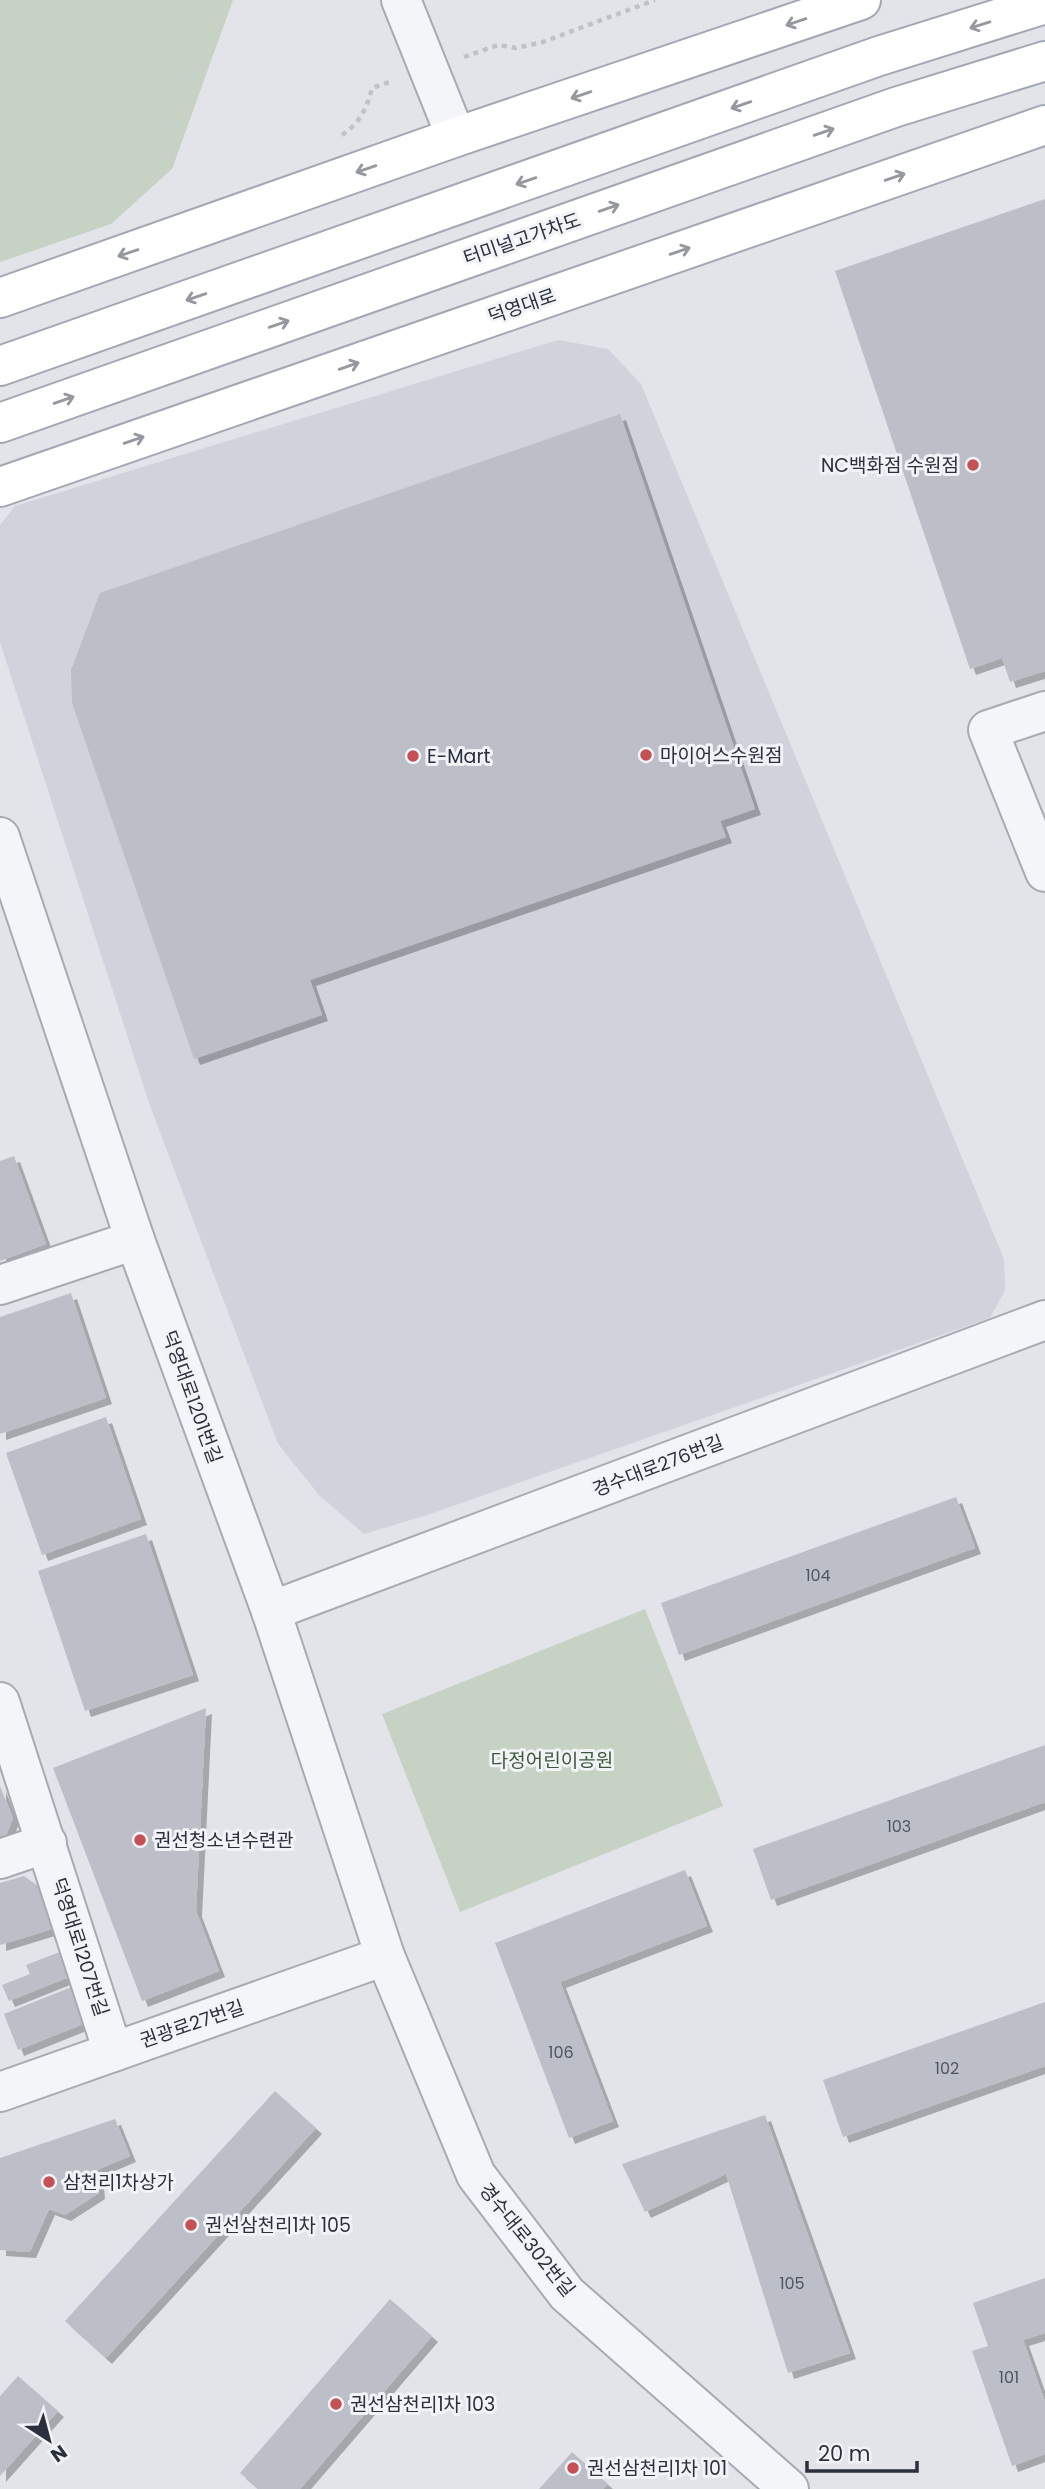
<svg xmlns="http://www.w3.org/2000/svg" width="1045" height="2489" font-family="Poppins,'Noto Sans KR',sans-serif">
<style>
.built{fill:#d0d3db}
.green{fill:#c6d2c4}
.building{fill:#bcbfc8;filter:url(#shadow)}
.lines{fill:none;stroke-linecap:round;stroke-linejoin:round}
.minor-casing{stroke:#a7aab3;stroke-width:42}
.major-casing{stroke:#a2a7b4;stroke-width:42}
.path{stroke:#c0c2c8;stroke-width:4.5;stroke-dasharray:5 5;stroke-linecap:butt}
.minor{stroke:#f4f5f8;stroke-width:38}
.major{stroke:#fff;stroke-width:38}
.oneway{stroke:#95989f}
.poi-dot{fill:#c35256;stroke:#f1f3f6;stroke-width:2.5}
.labels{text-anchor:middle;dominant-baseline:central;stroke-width:6;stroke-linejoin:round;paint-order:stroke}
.number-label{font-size:16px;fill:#4f5461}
.street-label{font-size:19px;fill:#2b303f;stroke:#f1f3f6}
.poi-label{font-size:19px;fill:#2b303f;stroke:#f1f3f6;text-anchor:start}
.park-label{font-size:19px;fill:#3c5a3a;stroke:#f1f3f6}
</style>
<defs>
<filter id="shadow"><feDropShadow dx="6" dy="6" stdDeviation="0" flood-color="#0004"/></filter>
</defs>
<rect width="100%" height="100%" fill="#e2e4e9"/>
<path class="built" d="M558,340L608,349L641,384L1004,1259L1005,1290L990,1318L424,1516L364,1534L319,1495L278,1444L150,1106L0,642V525L15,506Z"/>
<g class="green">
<path d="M0,0H233L172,169L111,224L0,262Z"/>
<path d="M645,1609L723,1806L460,1912L382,1714Z"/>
</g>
<g class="building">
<path d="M1045,199V671L1010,682L1002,658L970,669L835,271Z"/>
<path d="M620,414L755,809L720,821L726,837L310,980L322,1015L194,1059L72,703L71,670L100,593Z"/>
<path d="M14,1156L46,1244L0,1261V1161Z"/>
<path d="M71,1293L106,1398L0,1434V1317Z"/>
<path d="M106,1417L141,1519L42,1555L6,1453Z"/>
<path d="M956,1497L975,1548L679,1655L661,1603Z"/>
<path d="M146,1534L193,1675L85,1711L38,1571Z"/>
<path d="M206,1708L196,1911L219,1971L142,2001L53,1768Z"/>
<path d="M1045,1745V1802L771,1900L753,1849Z"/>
<path d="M0,1786L13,1818L0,1850Z"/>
<path d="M685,1870L707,1926L560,1982L613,2121L569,2138L495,1943Z"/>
<path d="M24,1876L52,1896L62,1926L0,1945V1883Z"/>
<path d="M65,1950L74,1975L9,2001L2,1985L30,1974L26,1965Z"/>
<path d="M74,1986L88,2022L18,2050L4,2014Z"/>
<path d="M1045,2002V2066L843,2137L823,2080Z"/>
<path d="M275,2091L316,2128L106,2358L65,2321Z"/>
<path d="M765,2115L850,2353L788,2373L726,2174L645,2212L622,2164Z"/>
<path d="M115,2119L130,2156L97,2170L99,2193L65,2215L49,2209L30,2252L0,2250V2158Z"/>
<path d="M1045,2278V2333L1023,2340L1045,2402V2454L1012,2466L972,2351L988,2346L973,2303Z"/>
<path d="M390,2299L432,2336L300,2489H259L240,2473Z"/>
<path d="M18,2376L58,2411L0,2476V2396Z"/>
<path d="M572,2452L608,2484L603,2489H539Z"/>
</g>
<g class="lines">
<g class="minor-casing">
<g id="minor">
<path d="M401,0L456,137"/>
<path d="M1045,711L988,730L1045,872"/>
<path d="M0,837L135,1240L271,1611L385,1956L476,2175L567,2294L789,2489"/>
<path d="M0,1285L135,1240"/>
<path d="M271,1611L1045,1320"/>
<path d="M0,1702L113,2052"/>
<path d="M0,1859L47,1843"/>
<path d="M0,2092L385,1956"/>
</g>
</g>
<g class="major-casing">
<g id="major">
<path d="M0,298L456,137L861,0"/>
<path d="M0,366L879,56L1045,4"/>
<path d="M0,423L896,107L1045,61"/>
<path d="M0,487L1045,125"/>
</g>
</g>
<g class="path">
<path d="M464,57L498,45L516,48L543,42L655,0"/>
<path d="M342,135C360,123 367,108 372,88L392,81"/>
</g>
<use href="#minor" class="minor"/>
<use href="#major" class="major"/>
</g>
<defs><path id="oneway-shaft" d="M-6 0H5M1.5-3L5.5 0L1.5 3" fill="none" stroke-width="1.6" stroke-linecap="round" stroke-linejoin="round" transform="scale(1.75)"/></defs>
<g class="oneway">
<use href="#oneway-shaft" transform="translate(796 22) rotate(161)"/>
<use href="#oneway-shaft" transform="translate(980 25) rotate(163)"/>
<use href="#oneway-shaft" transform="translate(581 95) rotate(161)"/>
<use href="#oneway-shaft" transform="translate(741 105) rotate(161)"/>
<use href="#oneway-shaft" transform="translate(824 132) rotate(-19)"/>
<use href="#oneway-shaft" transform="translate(366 169) rotate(161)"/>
<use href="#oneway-shaft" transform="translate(895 177) rotate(-19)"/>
<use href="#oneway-shaft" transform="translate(526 181) rotate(161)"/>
<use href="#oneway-shaft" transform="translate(609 208) rotate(-19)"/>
<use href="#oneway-shaft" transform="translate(680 251) rotate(-19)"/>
<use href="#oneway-shaft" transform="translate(128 253) rotate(161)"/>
<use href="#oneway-shaft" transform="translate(196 297) rotate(161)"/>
<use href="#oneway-shaft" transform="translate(279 324) rotate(-19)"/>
<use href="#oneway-shaft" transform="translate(349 366) rotate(-19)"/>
<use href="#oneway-shaft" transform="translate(64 400) rotate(-19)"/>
<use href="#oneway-shaft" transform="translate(134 440) rotate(-19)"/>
</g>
<g class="poi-dot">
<circle cx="973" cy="465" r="7"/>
<circle cx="646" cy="755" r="7"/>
<circle cx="413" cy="756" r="7"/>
<circle cx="140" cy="1840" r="7"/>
<circle cx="49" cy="2182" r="7"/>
<circle cx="191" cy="2225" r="7"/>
<circle cx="336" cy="2404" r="7"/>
<circle cx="573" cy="2468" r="7"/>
</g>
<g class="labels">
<g class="number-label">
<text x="818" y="1575">104</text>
<text x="899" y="1826">103</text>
<text x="561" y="2052">106</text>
<text x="947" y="2068">102</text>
<text x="792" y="2283">105</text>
<text x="1009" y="2377">101</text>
</g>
<g class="street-label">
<text transform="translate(522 239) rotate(-19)">터미널고가차도</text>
<text transform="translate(522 306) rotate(-19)">덕영대로</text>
<text transform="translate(192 1397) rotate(70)">덕영대로1201번길</text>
<text transform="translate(658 1466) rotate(-21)">경수대로276번길</text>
<text transform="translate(80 1947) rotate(72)">덕영대로1207번길</text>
<text transform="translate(192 2024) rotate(-19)">권광로27번길</text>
<text transform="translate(527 2240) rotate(51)">경수대로302번길</text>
</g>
<g class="poi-label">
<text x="959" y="465" text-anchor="end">NC백화점 수원점</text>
<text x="660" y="755">마이어스수원점</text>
<text x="427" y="756">E-Mart</text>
<text x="154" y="1840">권선청소년수련관</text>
<text x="63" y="2182">삼천리1차상가</text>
<text x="205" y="2225">권선삼천리1차 105</text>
<text x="350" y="2404">권선삼천리1차 103</text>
<text x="587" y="2468">권선삼천리1차 101</text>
</g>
<g class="park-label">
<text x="552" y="1760">다정어린이공원</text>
</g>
</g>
<g transform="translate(49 2440) rotate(144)" stroke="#f1f3f6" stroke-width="5" paint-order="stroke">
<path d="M0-5L12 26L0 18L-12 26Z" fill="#2b303f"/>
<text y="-10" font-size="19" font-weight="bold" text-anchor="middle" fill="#2b303f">N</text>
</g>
<path d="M807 2461v10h110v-10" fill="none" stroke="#2b303f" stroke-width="3.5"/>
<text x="818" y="2461" font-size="21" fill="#2b303f" stroke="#f1f3f6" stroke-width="5" paint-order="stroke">20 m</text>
</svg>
